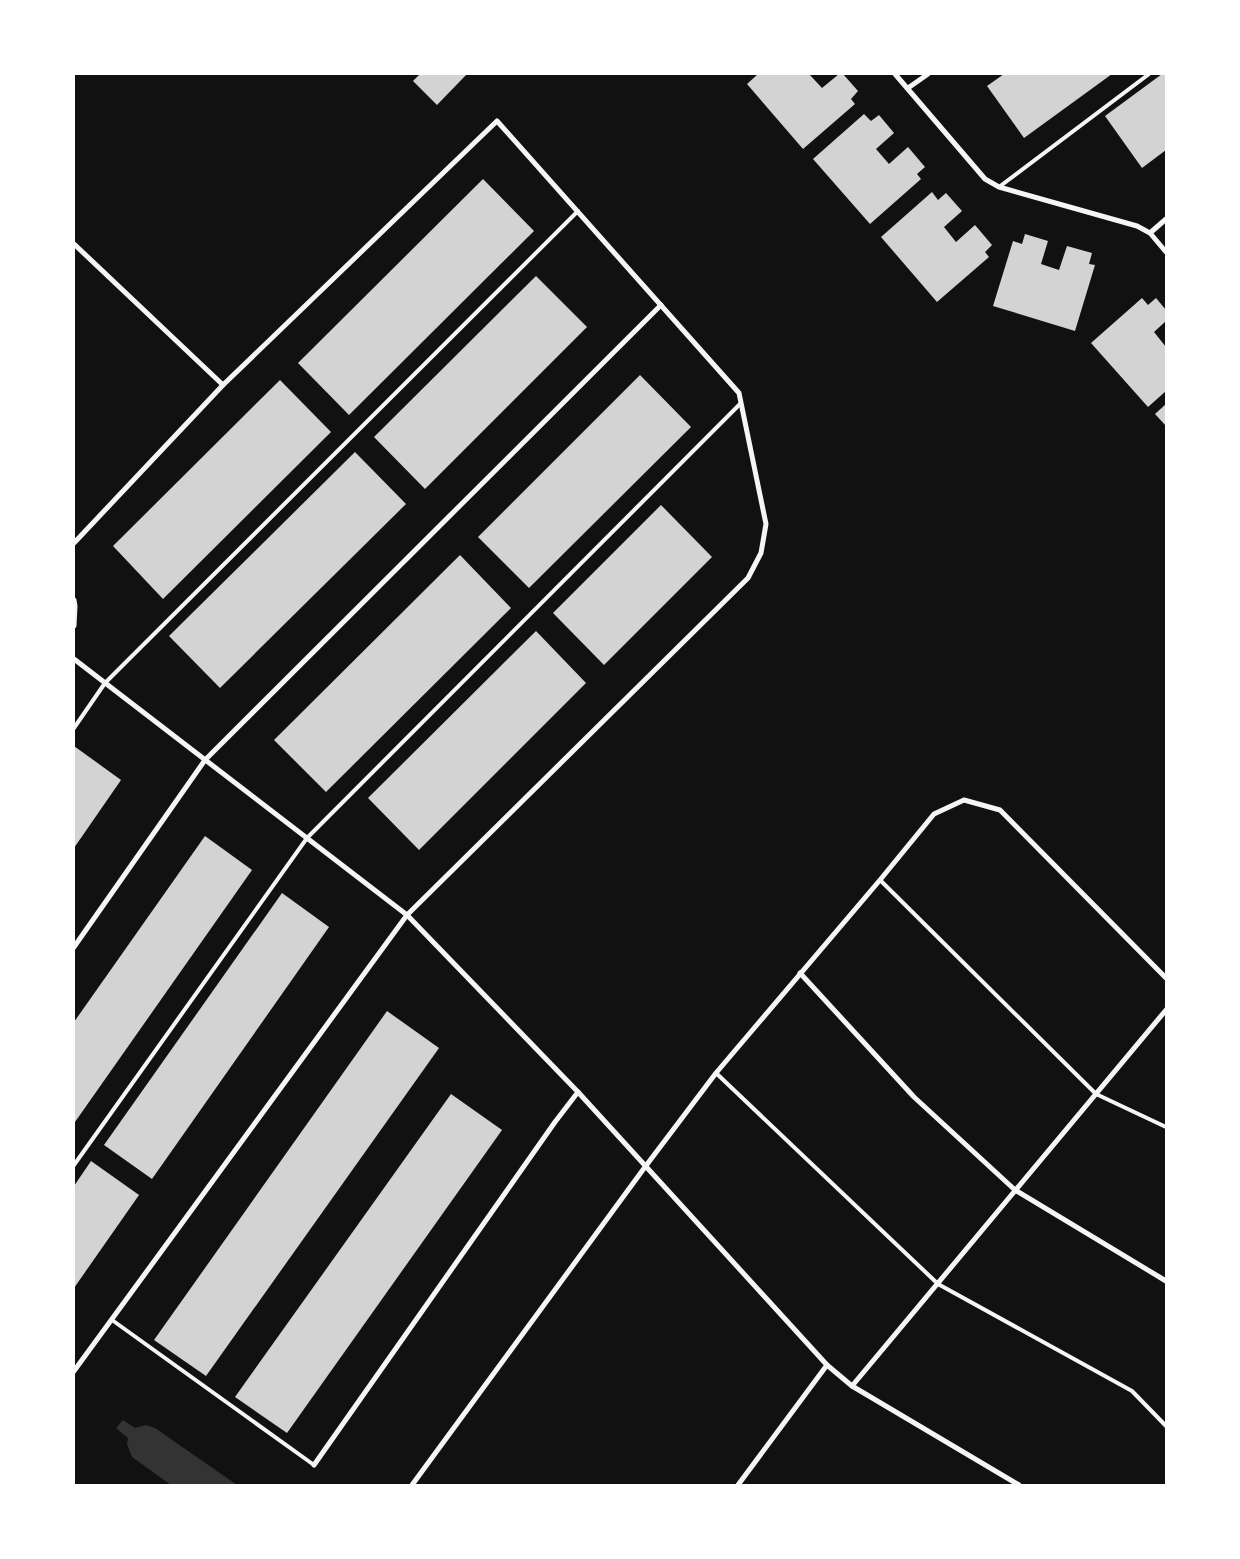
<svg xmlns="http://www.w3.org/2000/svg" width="1240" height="1559" font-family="'Nunito Sans',sans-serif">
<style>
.water{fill:#333}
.building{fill:#d3d3d3}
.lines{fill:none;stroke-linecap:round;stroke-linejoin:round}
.service{stroke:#f5f5f5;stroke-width:4}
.minor{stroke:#f5f5f5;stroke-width:5}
</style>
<rect width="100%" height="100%" fill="#111"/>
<path class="water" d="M123,1420L135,1428L146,1425L155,1428L237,1485H171L132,1457L127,1444L128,1438L116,1428Z"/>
<g class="building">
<path d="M420,74H467L437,105L413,81Z"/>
<path d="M758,74H809L822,88L839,74H843L858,91L851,99L855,104L803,149L747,84Z"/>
<path d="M1004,74H1112L1024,138L987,86Z"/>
<path d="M1162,74H1166V150L1142,168L1105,116Z"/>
<path d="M864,114L871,121L879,115L894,133L876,149L889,164L908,147L925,167L917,174L921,179L870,224L813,159Z"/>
<path d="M483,179L534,231L349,415L298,363Z"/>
<path d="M932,192L938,200L946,193L962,211L944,227L956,242L975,225L992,245L985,252L989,257L937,302L881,237Z"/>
<path d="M1025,234L1048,241L1041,264L1059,270L1067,246L1092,253L1089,264L1095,265L1075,331L993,306L1013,241L1022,244Z"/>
<path d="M536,276L587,327L425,489L374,437Z"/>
<path d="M1142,298L1148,305L1156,298L1166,310V321L1154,332L1166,347V391L1148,407L1091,343Z"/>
<path d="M640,375L691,427L529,588L478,537Z"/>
<path d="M280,380L331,432L163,599L113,546Z"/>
<path d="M1166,404V426L1155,414Z"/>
<path d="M355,452L406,504L220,688L169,636Z"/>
<path d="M661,505L712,557L604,665L553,613Z"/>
<path d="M460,555L511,608L326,792L274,740Z"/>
<path d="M536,631L586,683L419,850L368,798Z"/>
<path d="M74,746L121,780L74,848Z"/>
<path d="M205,836L252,870L75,1122L74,1121V1022Z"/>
<path d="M282,893L329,927L152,1179L104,1145Z"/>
<path d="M387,1011L439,1048L206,1376L154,1340Z"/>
<path d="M451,1094L502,1130L287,1433L235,1397Z"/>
<path d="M91,1161L139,1195L74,1288V1186Z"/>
</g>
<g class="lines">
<g class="service">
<path d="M999,187L1149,74"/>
<path d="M74,728L105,683L578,211"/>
<path d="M880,880L1096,1094L1166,1127"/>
<path d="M716,1073L938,1284L1132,1391L1166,1426"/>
<path d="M74,1165L307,838L741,403"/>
<path d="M112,1320L314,1465"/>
</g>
<g class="minor">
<path d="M895,74L985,179L999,187L1137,226L1150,233L1166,252"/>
<path d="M908,88L928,74"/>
<path d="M1150,233L1166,219"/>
<path d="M74,244L223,385"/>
<path d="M74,543L223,385L497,121L739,393L766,524L761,553L748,578L407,915L74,1371"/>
<path d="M74,600L75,606L74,626"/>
<path d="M74,659L407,915L578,1092L827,1365L852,1386L1019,1485"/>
<path d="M74,947L205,760L661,305"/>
<path d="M800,973L914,1097L1015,1190L1166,1281"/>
<path d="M852,1386L1166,1010"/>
<path d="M314,1465L555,1122L578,1092"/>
<path d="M412,1485L645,1167L716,1073L880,880L934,814L964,800L1000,810L1166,978"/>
<path d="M738,1485L827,1365"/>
</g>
</g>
<rect width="1240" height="1559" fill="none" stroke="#ffffff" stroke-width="150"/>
</svg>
